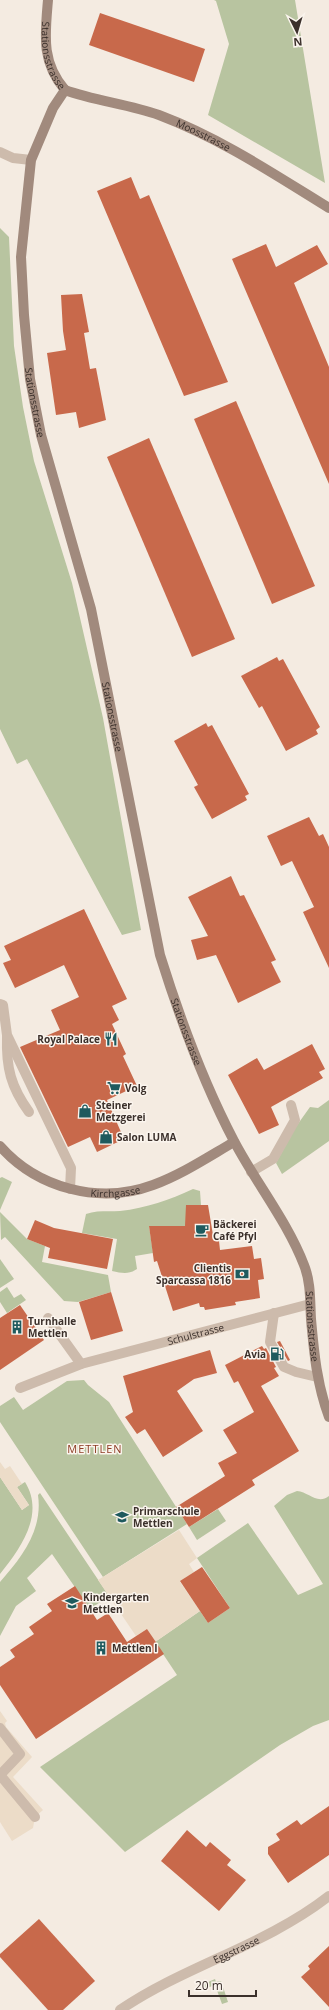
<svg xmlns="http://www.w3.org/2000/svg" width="329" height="2010" font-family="'Open Sans',sans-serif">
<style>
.green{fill:#b8c4a0}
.plaza{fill:#ecdcc8}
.building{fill:#c8694b}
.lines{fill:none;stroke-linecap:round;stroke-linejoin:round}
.lane{stroke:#cdbbac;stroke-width:10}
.street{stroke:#cdbbac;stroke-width:10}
.secondary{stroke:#a18a7d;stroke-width:10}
.labels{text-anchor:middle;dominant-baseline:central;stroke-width:3;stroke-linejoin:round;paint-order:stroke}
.street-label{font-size:10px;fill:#3b302b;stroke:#fbf5ee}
.poi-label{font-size:10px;font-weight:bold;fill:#3b302b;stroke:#fbf5ee;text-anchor:start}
.neighbourhood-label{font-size:11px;letter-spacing:1px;fill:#8c3b22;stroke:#fbf5ee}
</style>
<rect width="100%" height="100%" fill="#f4ebe1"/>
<g class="green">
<path d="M214,0H295L325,183L208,115L229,44L216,1Z"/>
<path d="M0,228L9,237L14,346L23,407L34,461L72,583L103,718L141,930L122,935L27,759L17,764L0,729Z"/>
<path d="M329,1100V1141L282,1174L276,1163L295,1128L310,1107L318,1108Z"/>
<path d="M2,1177L12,1182L0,1210V1178Z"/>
<path d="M193,1189L200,1191L201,1205L185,1226H149L153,1253L135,1256L137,1269C128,1275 122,1273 112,1271L117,1239L82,1233L86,1214C97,1210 109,1212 120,1211C147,1208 169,1200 193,1189Z"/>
<path d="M0,1212L27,1239L45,1246L42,1262L108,1275L111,1292L78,1302L64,1301L5,1237L1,1240Z"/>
<path d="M0,1259L14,1279L0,1288Z"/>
<path d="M7,1287L14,1298L21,1294L26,1300L7,1313L0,1302V1292Z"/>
<path d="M84,1380L88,1385L109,1402L187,1524L103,1577L0,1422V1406L14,1397L23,1410L67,1381Z"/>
<path d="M0,1477L22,1510L29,1505L17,1487L25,1482C45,1514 21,1548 0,1574Z"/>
<path d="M297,1491C309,1492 317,1505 329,1496V1720L313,1726L280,1745L125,1852L40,1767L177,1675L155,1642L200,1611L208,1623L230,1608L197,1558L248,1523L298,1595L323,1584L274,1506L287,1495Z"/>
<path d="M40,1493L109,1596L90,1609L52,1554L27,1578L36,1591L16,1606L0,1636V1582C22,1557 43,1530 38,1495Z"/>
<path d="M218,1509L226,1521L197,1540L189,1527Z"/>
<path d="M215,1979L216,1982L221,1981L228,2002L222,2004L215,1985L199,1991L197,1987Z"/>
</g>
<g class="plaza">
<path d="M0,1462L5,1469L10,1466L22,1484L17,1487L29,1505L22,1510L0,1477Z"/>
<path d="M179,1530L197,1558L189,1564L194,1572L180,1582L200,1611L155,1642L147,1629L136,1636L98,1580Z"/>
<path d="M0,1711L7,1721L5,1723L6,1727L32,1757L13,1777L43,1810L35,1817L33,1828L12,1841L0,1822Z"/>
</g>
<g class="building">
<path d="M100,13L205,49L194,82L89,45Z"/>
<path d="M131,177L140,199L149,195L228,382L184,396L97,191Z"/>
<path d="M266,244L276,267L317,245L328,264L294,283L329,367V484L232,259Z"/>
<path d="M82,294L89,332L84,333L90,369L96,368L106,420L79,428L76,412L56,415L47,353L66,350L63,331L61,295Z"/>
<path d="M236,401L315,586L272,604L194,419Z"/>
<path d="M149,438L235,639L192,657L107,457Z"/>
<path d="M277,657L279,661L283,659L320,727L316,730L318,734L286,751L262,706L259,708L241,676Z"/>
<path d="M206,723L208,727L212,725L249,794L245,796L247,800L212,819L194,787L198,785L174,741Z"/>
<path d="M309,817L319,836L323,834L329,847V968L303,912L314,907L292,861L281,866L267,836Z"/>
<path d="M231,876L240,896L244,895L276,960L271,962L281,982L238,1003L216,955L197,960L191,940L208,936L188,897Z"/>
<path d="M84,909L127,999L112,1006L119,1020L112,1024L126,1054L123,1056L137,1086L107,1100L124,1139L97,1152L90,1137L68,1147L20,1047L60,1030L51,1010L79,997L64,965L15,988L3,963L11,960L4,946Z"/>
<path d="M312,1044L325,1069L319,1072L323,1078L271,1107L279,1125L259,1134L228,1075L257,1058L264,1070Z"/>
<path d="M186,1205H208L214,1241H219L220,1250L252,1246L254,1259L261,1258L264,1279L258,1280L260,1298L235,1302L236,1305L205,1310L204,1307H200L199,1303L173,1311L157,1261L154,1262L149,1226H185Z"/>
<path d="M35,1220L54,1228L113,1239L107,1269L48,1258L50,1248L27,1239Z"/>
<path d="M111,1292L123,1331L91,1340L79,1302Z"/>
<path d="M20,1305L44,1340L0,1370V1318Z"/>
<path d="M280,1341L290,1360L288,1361L277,1342Z"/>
<path d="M262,1346L264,1349L266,1348L276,1367L274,1368L279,1376L261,1386L299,1451L252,1480L255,1485L189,1527L176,1507L225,1476L218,1463L237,1453L223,1430L254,1412L238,1381L234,1383L225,1365Z"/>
<path d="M210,1350L217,1373L194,1379L177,1391L203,1431L163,1457L145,1429L137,1434L125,1417L133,1412L123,1376Z"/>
<path d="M202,1567L230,1608L208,1623L180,1581Z"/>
<path d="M75,1586L97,1620L108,1613L127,1642L147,1629L164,1654L36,1739L0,1685V1667L15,1657L10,1650L34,1634L29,1627L52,1611L47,1604Z"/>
<path d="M329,1806V1855L288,1883L268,1854V1847L280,1840L276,1834L297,1820L301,1825Z"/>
<path d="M187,1830L206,1847L210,1842L231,1860L227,1865L246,1880L219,1911L161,1861Z"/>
<path d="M39,1919L95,1981L63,2010H48L0,1957V1954Z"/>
<path d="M329,1946V2007L301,1977L310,1969L308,1966Z"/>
</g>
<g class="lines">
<g class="lane">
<path d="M0,1004L3,1005L7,1035L71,1168L70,1189"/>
<path d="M7,1037C6,1068 11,1087 29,1112"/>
<path d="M251,1172L273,1159L295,1120L291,1105"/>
<path d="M274,1313L270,1342L284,1367L296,1372L317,1377"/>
<path d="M48,1318L81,1364"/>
<path id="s1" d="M20,1388L81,1364L310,1304"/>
</g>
<g class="street">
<path d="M0,152L13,158L31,160"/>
<path d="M0,1728L20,1754L0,1775L35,1817"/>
<path id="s2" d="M120,2010C186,1965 265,1946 329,1896"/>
</g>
<g class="secondary">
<path id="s3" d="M48,0C45,35 41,62 65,90"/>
<path id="s4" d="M65,90L53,108L31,160L21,257L24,315L30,379L41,435L91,609L160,955C180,1019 203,1082 234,1141C256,1183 287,1221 304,1265C311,1282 310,1302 311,1319C314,1353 317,1385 329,1417"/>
<path id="s5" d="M65,90C95,101 128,104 159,115C220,138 274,174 329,208"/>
<path id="s6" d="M0,1146C37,1188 99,1205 153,1185C181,1175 208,1157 234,1142"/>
</g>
</g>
<defs>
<g id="restaurant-bare" transform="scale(1.08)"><path d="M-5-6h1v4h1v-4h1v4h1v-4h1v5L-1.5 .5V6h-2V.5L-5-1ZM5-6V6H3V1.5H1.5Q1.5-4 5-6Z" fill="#1f5a5e" stroke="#fbf5ee" stroke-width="2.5" paint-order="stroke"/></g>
<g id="supermarket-bare" transform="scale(1.08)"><path d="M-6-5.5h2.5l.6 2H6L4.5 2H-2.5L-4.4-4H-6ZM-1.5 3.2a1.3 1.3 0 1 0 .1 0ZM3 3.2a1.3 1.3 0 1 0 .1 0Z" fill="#1f5a5e" stroke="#fbf5ee" stroke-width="2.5" paint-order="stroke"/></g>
<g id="shop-bare" transform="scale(1.08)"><path d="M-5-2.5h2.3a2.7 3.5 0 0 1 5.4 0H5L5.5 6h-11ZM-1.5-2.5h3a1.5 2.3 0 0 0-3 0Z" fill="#1f5a5e" stroke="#fbf5ee" stroke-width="2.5" paint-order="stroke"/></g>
<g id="cafe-bare" transform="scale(1.08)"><path d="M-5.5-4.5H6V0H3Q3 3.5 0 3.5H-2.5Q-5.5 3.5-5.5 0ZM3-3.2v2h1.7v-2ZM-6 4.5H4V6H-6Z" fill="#1f5a5e" stroke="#fbf5ee" stroke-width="2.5" paint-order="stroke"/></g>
<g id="bank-bare" transform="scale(1.08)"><path d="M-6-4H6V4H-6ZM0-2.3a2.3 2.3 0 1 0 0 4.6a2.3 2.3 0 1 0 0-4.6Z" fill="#1f5a5e" stroke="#fbf5ee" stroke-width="2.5" paint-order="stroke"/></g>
<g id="building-bare" transform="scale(1.08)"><path d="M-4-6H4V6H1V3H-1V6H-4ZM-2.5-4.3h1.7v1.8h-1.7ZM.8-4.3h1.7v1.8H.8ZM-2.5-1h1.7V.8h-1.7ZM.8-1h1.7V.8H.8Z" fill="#1f5a5e" stroke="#fbf5ee" stroke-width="2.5" paint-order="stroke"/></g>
<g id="fuel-bare" transform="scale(1.08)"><path d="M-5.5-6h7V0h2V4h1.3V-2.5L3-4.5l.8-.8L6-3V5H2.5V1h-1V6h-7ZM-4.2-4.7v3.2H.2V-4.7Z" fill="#1f5a5e" stroke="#fbf5ee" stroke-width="2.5" paint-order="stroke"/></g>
<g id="school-bare" transform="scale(1.08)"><path d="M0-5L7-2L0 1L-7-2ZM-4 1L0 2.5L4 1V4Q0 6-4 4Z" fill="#1f5a5e" stroke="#fbf5ee" stroke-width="2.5" paint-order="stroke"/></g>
</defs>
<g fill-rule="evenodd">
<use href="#restaurant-bare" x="111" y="1039"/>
<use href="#supermarket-bare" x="114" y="1088"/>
<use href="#shop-bare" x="85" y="1111"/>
<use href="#shop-bare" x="106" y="1137"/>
<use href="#cafe-bare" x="202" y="1230"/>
<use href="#bank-bare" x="242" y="1274"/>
<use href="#building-bare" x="17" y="1327"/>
<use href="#fuel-bare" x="277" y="1354"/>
<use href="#school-bare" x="122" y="1517"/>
<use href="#school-bare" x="72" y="1603"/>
<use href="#building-bare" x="101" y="1648"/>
</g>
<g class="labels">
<g class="street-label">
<text stroke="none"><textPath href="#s3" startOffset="57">Stationsstrasse</textPath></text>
<text stroke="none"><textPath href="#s5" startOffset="146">Moosstrasse</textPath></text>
<text stroke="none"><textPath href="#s4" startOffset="322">Stationsstrasse</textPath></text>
<text stroke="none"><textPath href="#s4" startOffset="646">Stationsstrasse</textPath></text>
<text stroke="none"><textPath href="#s4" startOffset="970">Stationsstrasse</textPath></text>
<text stroke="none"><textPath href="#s6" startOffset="129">Kirchgasse</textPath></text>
<text stroke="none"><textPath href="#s4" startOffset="1294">Stationsstrasse</textPath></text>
<text stroke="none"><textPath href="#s1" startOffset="184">Schulstrasse</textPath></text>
<text stroke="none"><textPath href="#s2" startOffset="131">Eggstrasse</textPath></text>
</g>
<g class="poi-label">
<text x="100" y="1039" text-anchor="end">Royal Palace</text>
<text x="125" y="1088">Volg</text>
<text x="96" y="1105">Steiner<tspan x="96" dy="12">Metzgerei</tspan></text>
<text x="117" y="1137">Salon LUMA</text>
<text x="213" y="1224">Bäckerei<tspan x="213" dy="12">Café Pfyl</tspan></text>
<text x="231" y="1268" text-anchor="end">Clientis<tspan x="231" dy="12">Sparcassa 1816</tspan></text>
<text x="28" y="1321">Turnhalle<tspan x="28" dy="12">Mettlen</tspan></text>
<text x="266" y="1354" text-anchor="end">Avia</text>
<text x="133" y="1511">Primarschule<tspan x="133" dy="12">Mettlen</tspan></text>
<text x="83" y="1597">Kindergarten<tspan x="83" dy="12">Mettlen</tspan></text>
<text x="112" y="1648">Mettlen I</text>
</g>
<g class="neighbourhood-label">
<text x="95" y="1448">METTLEN</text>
</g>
</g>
<g transform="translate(297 32) rotate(175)" stroke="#fbf5ee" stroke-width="3" paint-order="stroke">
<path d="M0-3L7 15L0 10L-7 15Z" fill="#3b302b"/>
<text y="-6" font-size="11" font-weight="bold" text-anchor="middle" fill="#3b302b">N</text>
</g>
<path d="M189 1990v6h67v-6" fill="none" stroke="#3b302b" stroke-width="2"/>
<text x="195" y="1990" font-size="12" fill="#3b302b" stroke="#fbf5ee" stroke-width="3" paint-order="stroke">20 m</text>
</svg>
